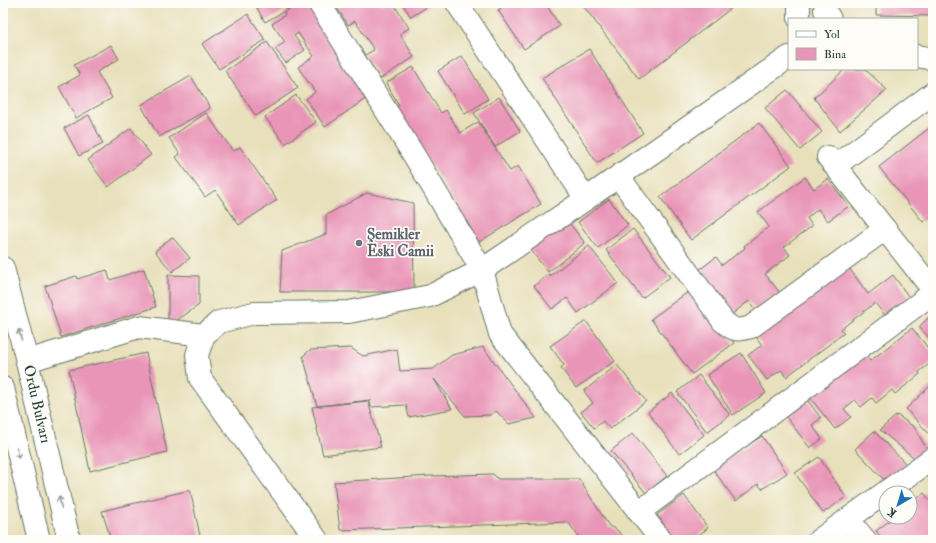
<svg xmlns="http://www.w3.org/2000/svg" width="936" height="543" font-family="'IM FELL Double Pica',serif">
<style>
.building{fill:#e995b7}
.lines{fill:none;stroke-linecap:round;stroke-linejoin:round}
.minor-casing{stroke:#657663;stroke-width:24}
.major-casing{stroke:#657663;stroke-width:24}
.minor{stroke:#fff;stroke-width:22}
.major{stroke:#fff;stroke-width:22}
.oneway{stroke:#8f9e9a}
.worship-dot{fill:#6b7280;stroke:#fdfcf7;stroke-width:1.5}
.labels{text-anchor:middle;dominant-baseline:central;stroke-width:3.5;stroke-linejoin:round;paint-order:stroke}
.worship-label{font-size:15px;font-weight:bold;fill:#5b616d;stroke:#fdfcf7;text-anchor:start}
.street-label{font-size:15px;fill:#1f3d34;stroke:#fdfcf7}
</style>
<rect width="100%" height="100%" fill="#fdfcf7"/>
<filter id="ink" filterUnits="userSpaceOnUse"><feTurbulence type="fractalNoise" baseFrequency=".025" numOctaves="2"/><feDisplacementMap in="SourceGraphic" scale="8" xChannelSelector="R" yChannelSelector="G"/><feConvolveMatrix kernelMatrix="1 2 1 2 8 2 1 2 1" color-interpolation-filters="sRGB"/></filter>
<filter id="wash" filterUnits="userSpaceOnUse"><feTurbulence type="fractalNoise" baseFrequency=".012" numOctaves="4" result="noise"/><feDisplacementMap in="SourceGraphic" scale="16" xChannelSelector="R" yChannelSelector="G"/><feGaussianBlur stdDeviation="0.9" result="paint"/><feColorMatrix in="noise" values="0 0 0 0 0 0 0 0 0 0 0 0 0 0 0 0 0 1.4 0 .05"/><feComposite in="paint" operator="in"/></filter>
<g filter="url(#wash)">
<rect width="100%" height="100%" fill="#e8e0bb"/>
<g id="blocks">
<g class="building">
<path d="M254,3H298L265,22Z"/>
<path d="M299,3H309L371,95L325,127L306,99L315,92L298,67L314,56L298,33L294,36L305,50L286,63L275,49L285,42L272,24L285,15L284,13Z"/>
<path d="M334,3H381L382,4L384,3H393L409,28L400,34L414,57L380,79L365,55L374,50L355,21L348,25Z"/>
<path d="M402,3H433L411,17Z"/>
<path d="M508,3H545L560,26L524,49L498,10Z"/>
<path d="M581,3H738L639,79Z"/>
<path d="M876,3H933V16L876,15Z"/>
<path d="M248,14L265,40L219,69L202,44Z"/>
<path d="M267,42L298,88L256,116L225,71Z"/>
<path d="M111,45L119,59L97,72L112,98L76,118L59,87L80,75L74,65Z"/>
<path d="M589,49L643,133L597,163L542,78Z"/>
<path d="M462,56L488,99L465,114L438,71Z"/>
<path d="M413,67L441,113L446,110L460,133L478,122L510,171L518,166L541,204L479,242L395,107L399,105L386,83Z"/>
<path d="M845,69H865L887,90L840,131L814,98Z"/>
<path d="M191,76L210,108L159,137L141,105Z"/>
<path d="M787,90L822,132L800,150L765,108Z"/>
<path d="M296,95L316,122L285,144L265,117Z"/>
<path d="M499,97L520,131L495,147L474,113Z"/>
<path d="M206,113L233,151L240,147L277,200L239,225L215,190L205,197L176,157L180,154L169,138Z"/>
<path d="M89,115L103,144L79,156L64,128Z"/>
<path d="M759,123L791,166L691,240L660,197Z"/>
<path d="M933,125V214L923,222L879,167Z"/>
<path d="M131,128L151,155L108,187L88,160Z"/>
<path d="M805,177L814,189L828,179L849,206L828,221L818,209L807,218L812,226L784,247L790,255L765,274L781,294L757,312L749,301L727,318L694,274L716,257L722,265L745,248L744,246L769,227L758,212Z"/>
<path d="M367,193L413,203L414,292H280L282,251L326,234V215Z"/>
<path d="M609,199L628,225L598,248L578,222Z"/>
<path d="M566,219L585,243L548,272L529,248Z"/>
<path d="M633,229L670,277L642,298L606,250Z"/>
<path d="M172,237L190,258L172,272L155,251Z"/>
<path d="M589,246L618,283L578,313L567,298L552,309L534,286L549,274L550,276Z"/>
<path d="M849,268L868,294L893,275L911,300L887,318L875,303L841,329L844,333L786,377L781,370L767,380L748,355L762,345L753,333Z"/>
<path d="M144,269L156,307L61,337L45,286L76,276L77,279L107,270L110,280Z"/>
<path d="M168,275L199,276V305L176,321H168Z"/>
<path d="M692,289L734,343L692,374L651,319Z"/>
<path d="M933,313V342L919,327Z"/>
<path d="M586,321L615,361L576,388L561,368L564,365L550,346Z"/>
<path d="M912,328L933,354V361L919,372L920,374L895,394L892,390L876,403L872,398L861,407L855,400L844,409L851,417L835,429L807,394L863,352L870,361Z"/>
<path d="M483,347L536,418L509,424L496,411L490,415L465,416L434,379L452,409L409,417L406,405L371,407L370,400L317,406L303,356L310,350L351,348L363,356L397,349L400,371L433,369L452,355Z"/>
<path d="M146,353L167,452L90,471L69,370Z"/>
<path d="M741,353L766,393L733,415L707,375Z"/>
<path d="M617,365L646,401L610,429L603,421L594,428L581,412L593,403L584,391Z"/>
<path d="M699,375L730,415L707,432L677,392Z"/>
<path d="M930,386L933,389V438L906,409Z"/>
<path d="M672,393L704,435L679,454L648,412Z"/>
<path d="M807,400L821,418L812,425L822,439L810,448L786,417Z"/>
<path d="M368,401L381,447L323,455L312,407Z"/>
<path d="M897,415L914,427L928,451L919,462L880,430Z"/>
<path d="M874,431L907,465L888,484L855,449Z"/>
<path d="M633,433L667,476L646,493L611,451Z"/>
<path d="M762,436L787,473L762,489L758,484L736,501L712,468Z"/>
<path d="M819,457L846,497L823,513L795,473Z"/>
<path d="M493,474L498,479H579L609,526L617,530L626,540H581L568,522L340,530L334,482L430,476Z"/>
<path d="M190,490L201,540H111L102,511Z"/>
<path d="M924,493L933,504V540H884L876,531L894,517H910V504Z"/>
<path d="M684,495L708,528L692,540H675L657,515Z"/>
</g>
</g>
</g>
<g filter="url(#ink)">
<use href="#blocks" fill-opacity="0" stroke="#657663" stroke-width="1"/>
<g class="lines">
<g class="minor-casing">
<g id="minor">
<path d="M319,3L415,157L482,270L500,334L661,540"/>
<path d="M457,3L586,199"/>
<path d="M799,3V19"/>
<path d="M826,3L825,10L830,19"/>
<path d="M917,56L933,59"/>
<path d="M828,157L933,290"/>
<path d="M835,166L933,93"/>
<path d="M619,177L723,321C734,331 737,331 751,327L885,229"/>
<path d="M27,361L139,327L204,335"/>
<path d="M639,512L933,293"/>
<path d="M848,519L865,540"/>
<path d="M317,540L200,378L197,355L204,335L219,322L254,313L349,312L430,296L482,270L586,199L789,57"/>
<path d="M819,540L933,458"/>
</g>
</g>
<g class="major-casing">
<g id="major">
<path d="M3,268L27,361L69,540"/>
<path d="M3,388L39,540"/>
</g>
</g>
<use href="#minor" class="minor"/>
<use href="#major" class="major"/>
</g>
<defs><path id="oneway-shaft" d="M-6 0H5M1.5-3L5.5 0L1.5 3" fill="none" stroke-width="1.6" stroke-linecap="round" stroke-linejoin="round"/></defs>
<g class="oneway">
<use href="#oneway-shaft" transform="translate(20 335) rotate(-105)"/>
<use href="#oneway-shaft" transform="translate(18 453) rotate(77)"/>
<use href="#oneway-shaft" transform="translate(60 502) rotate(-103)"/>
</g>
</g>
<circle class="worship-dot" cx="359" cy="243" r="4"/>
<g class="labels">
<g class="worship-label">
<text x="367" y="234">Şemikler<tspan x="367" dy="17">Eski Camii</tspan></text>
</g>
<g class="street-label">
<text transform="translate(37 404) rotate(77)">Ordu Bulvarı</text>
</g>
</g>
<rect width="936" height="543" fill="none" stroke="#fdfcf7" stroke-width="16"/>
<rect x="788" y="18" width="130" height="52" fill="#fdfcf7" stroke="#a4b0a9"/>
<rect x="796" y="31" width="20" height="6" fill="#ffffff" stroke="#a4b0a9"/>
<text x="824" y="38" font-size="12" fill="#1f3d34">Yol</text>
<rect x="796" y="48" width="20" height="12" fill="#e995b7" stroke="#a4b0a9"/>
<text x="824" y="58" font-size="12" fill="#1f3d34">Bina</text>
<g transform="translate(898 505) rotate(218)"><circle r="19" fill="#fdfcf7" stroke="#a4b0a9"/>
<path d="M0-3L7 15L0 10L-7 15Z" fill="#1f6fb2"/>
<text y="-6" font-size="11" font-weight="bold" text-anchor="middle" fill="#1f3d34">K</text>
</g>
</svg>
